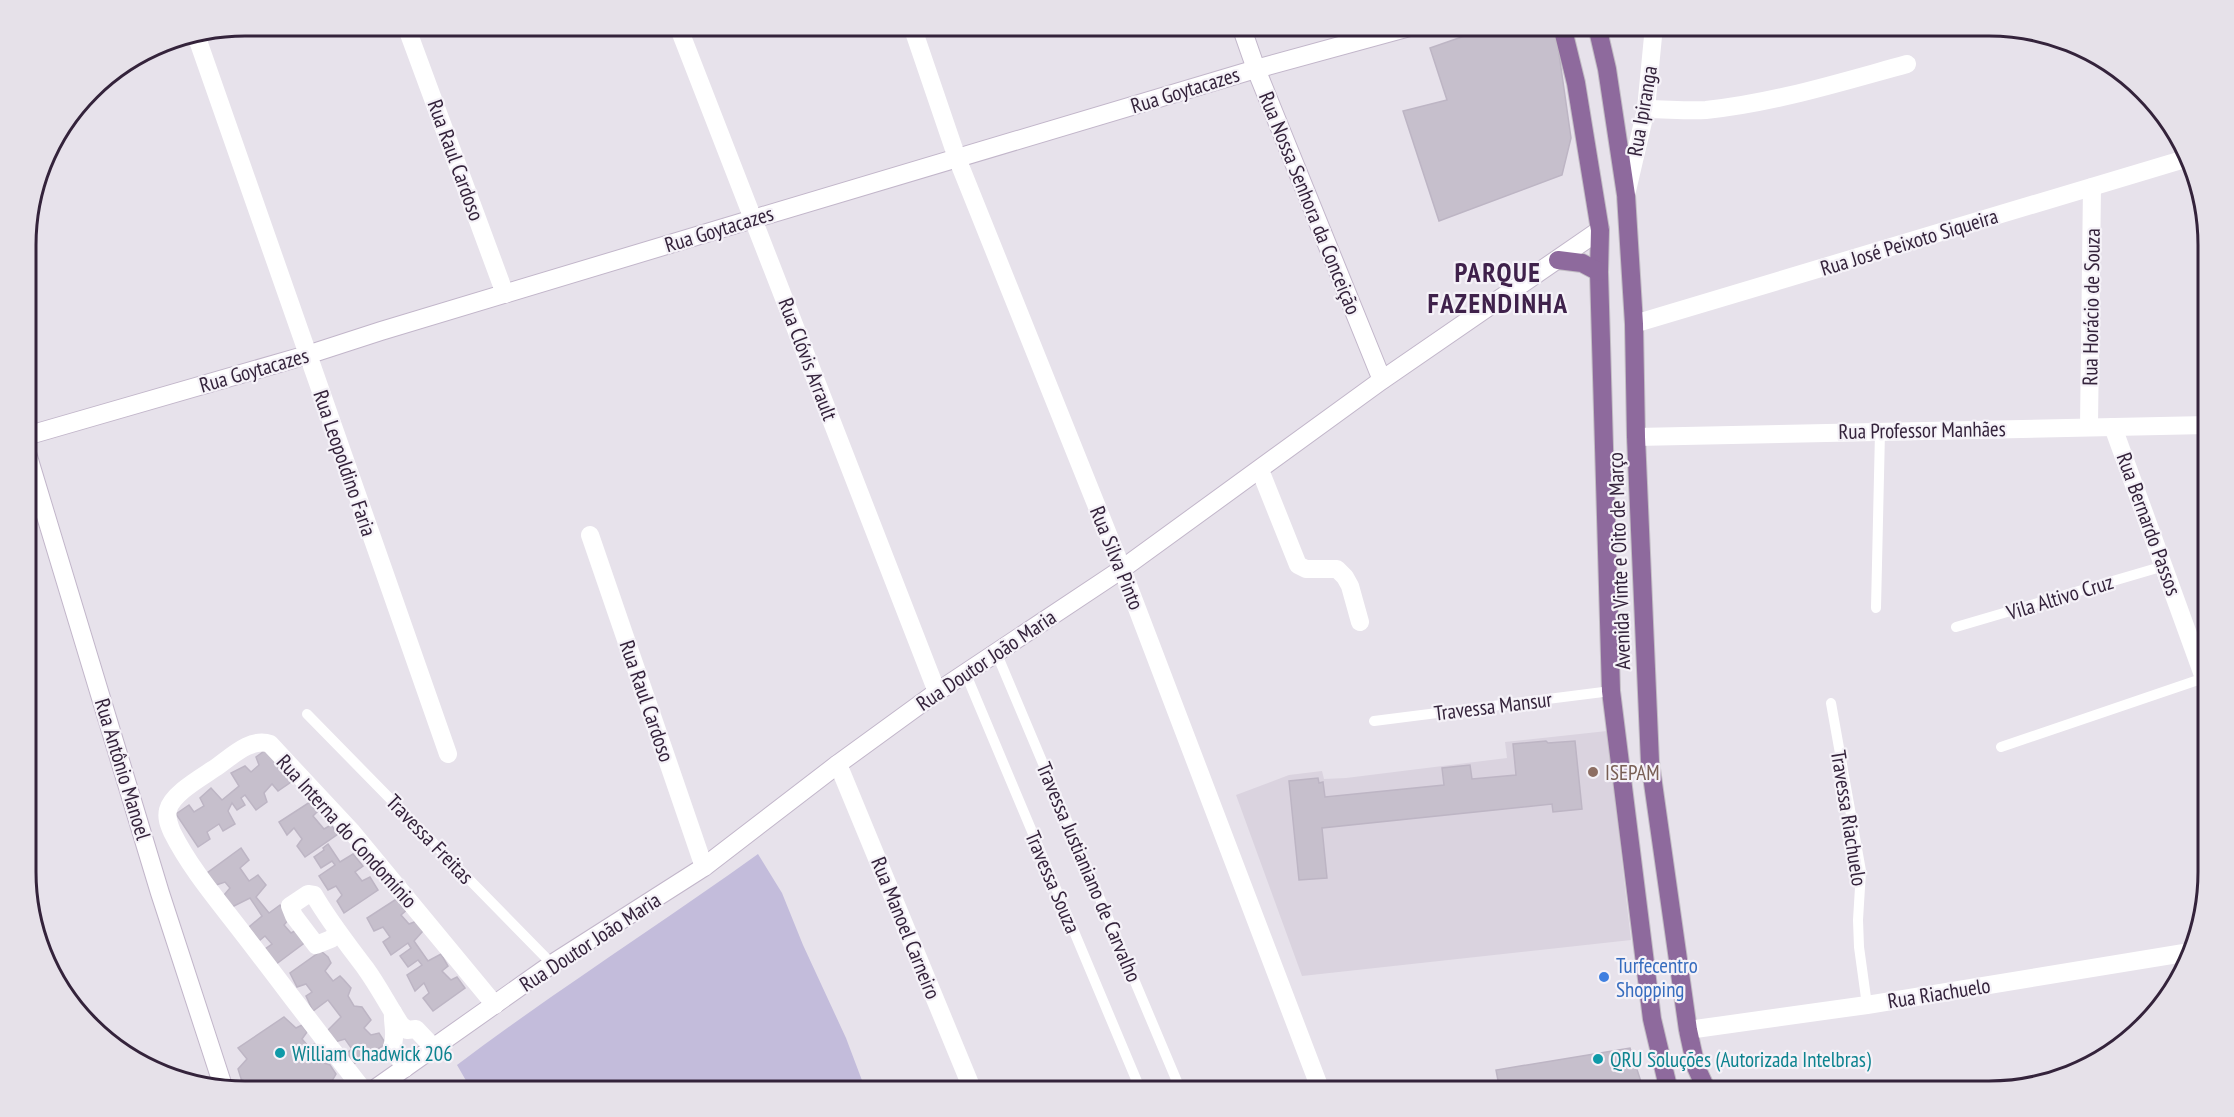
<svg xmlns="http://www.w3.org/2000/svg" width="2234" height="1117" font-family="'PT Sans Narrow',sans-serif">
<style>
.built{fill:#dad3df}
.green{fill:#c3bcdb}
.building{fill:#c6bfcc;stroke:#bdb5c4;stroke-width:1.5}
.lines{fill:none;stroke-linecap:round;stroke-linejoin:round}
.secondary-casing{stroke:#c2b6ca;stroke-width:20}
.primary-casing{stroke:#c2bdc4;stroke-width:20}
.lane{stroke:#fff;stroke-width:10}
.street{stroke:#fff;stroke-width:18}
.secondary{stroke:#fff;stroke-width:18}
.primary{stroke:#8e6a9d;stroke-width:18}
.education-dot{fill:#8d6e63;stroke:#f5f2f8;stroke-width:2}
.shop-dot{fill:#3f7fe0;stroke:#f5f2f8;stroke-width:2}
.culture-dot{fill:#0f9aa8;stroke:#f5f2f8;stroke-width:2}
.labels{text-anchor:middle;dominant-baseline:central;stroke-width:4.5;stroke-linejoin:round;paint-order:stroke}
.street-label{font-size:21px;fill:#34233b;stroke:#f5f2f8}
.education-label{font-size:21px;fill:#785e54;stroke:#f5f2f8;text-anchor:start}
.shop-label{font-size:21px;fill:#366cbe;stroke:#f5f2f8;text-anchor:start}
.culture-label{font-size:21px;fill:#0d838f;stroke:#f5f2f8;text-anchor:start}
.district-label{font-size:27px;font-weight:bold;letter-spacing:1.5px;fill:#3f214b;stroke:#f5f2f8}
.rim{fill:none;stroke:#34233b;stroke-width:3}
</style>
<rect width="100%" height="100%" fill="#e7e2eb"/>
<path class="built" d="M1607,731L1631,940L1302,976L1236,795L1289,775L1322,771L1324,779L1346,778L1507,758L1505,742Z"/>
<path class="green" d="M758,854L782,893L803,945L846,1038L866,1091H472L457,1065C555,991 658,926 758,854Z"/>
<g class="building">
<path d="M1493,26H1555L1571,138L1562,175L1439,221L1403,111L1447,100L1430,48Z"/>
<path d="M143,54L145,62L138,64L136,58Z"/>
<path d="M1546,741L1548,743L1575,741L1582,809L1553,812L1552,804L1322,828L1327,878L1299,880L1289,781L1318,778L1319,783L1323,782L1325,797L1444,785L1442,768L1470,765L1472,779L1516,775L1513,744Z"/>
<path d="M267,749L291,782L278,791L272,784L264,793L267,802L256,810L245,795L241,798L245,805L237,810L232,803L228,811L235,824L223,831L219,824L207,832L210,839L198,847L176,814L189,805L194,812L204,806L200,798L211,788L222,800L239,786L231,773L245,766L251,772L259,765L256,757Z"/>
<path d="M313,800L320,809L313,816L324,829L331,825L338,834L305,857L297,846L302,839L294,828L287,835L279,822Z"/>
<path d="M328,844L340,862L353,854L363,866L355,872L362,881L370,877L378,890L344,913L337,901L342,895L336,886L328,890L319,876L335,865L332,861L321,868L314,857L324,850L323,848Z"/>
<path d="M241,848L249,860L240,868L249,881L258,875L266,885L256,897L269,913L280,905L289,919L284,925L291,933L300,928L307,941L275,965L265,949L272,944L265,936L259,941L249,927L262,916L250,898L232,907L224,895L230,888L225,882L216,885L207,873Z"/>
<path d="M398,898L409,908L401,915L409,924L417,921L423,931L414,941L428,961L441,954L448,966L442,971L451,980L457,977L465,988L433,1011L423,998L429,993L424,983L415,991L407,975L422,965L418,960L408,967L400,956L411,948L408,943L391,955L383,942L390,937L383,927L374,931L367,918Z"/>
<path d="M321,951L328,957L331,963L325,971L333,981L340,976L344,980L351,988L348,996L354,1006L362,1007L371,1020L364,1028L371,1035L379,1033L386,1044L352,1065L344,1055L352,1049L345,1039L335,1042L327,1031L341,1017L328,1000L313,1011L306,996L312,992L306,984L297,987L290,973Z"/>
<path d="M284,1017L296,1028L302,1025L307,1032L302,1039L308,1046L314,1044L320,1051L315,1055L321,1062L330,1065L336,1074L332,1081L339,1091H245L238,1069L247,1059L238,1048Z"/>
<path d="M1630,1048L1644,1091H1500L1496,1070Z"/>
</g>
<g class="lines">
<g class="secondary-casing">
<g id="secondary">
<path d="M1241,26L1256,69L1382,380"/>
<path d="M26,436L307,355L381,331L753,219L1256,69L1413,26"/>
<path d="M26,450L160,893L223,1086"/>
<path d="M372,1091L552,964L704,867L838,764L937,692L1122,569L1382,380L1600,230"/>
</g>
</g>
<g class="primary-casing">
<g id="primary">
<path d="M1562,26L1576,83L1600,230L1599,272L1611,691L1652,1019L1669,1091"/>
<path d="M1597,26L1607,69L1626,195L1634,324L1636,437L1650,762L1688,1030L1696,1067L1707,1091"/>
<path d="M1558,260L1582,263L1599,272"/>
</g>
</g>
<g class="lane">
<path d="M1876,608L1880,432"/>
<path d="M1956,627L2164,566"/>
<path d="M996,652L1181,1091"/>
<path d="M965,672L1141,1091"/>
<path d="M1831,703L1861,871L1858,920L1859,947L1867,1005"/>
<path d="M307,714L552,964"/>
<path d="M1374,721L1611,691"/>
<path d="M2001,747L2204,678"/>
</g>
<g class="street">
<path d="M406,26L505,294"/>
<path d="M678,26L937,692"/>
<path d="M912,26L957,158L1122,569L1321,1091"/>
<path d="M196,35L448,754"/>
<path d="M1646,109C1666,109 1686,111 1706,110C1774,103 1841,82 1907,64"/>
<path d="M1626,195L1646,109L1654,26"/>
<path d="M1634,324L2185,159"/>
<path d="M2089,426L2092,187"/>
<path d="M2113,427L2208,689"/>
<path d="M1636,437L2207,425"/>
<path d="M1260,470L1298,565L1306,569H1337L1345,577L1350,586L1360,622"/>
<path d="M590,535L704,867"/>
<path d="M838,764L973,1091"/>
<path d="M338,932L331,939L316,945L294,916L290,906L308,894L314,895C329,921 348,945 366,969C379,987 389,1007 401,1025L407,1030L416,1029L434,1048"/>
<path d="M393,1012C392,1025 397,1035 392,1047L405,1068"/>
<path d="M1688,1030L1867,1005L2190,952"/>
<path d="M364,1091C324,1040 285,988 245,936C220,903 191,870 172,832C169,825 166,818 168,810C172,793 204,776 218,766C232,756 252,737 270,744L352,832L495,1005"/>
</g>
<use href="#secondary" class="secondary"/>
<use href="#primary" class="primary"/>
</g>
<circle class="education-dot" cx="1593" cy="772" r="6"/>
<circle class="shop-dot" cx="1604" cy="977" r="6"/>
<g class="culture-dot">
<circle cx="280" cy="1053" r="6"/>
<circle cx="1598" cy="1059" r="6"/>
</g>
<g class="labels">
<g class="street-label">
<text transform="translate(1185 90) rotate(-17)">Rua Goytacazes</text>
<text transform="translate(1642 111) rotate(-80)">Rua Ipiranga</text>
<text transform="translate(456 160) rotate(70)">Rua Raul Cardoso</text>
<text transform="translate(1310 203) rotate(68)">Rua Nossa Senhora da Conceição</text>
<text transform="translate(719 229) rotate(-17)">Rua Goytacazes</text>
<text transform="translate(1909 242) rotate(-17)">Rua José Peixoto Siqueira</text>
<text transform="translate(2091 307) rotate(-89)">Rua Horácio de Souza</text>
<text transform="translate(808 359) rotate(69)">Rua Clóvis Arrault</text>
<text transform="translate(254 370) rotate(-16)">Rua Goytacazes</text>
<text transform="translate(1922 430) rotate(-1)">Rua Professor Manhães</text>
<text transform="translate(345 463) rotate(71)">Rua Leopoldino Faria</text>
<text transform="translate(2149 524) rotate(70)">Rua Bernardo Passos</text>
<text transform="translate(1117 558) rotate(68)">Rua Silva Pinto</text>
<text transform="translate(1619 561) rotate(-92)">Avenida Vinte e Oito de Março</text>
<text transform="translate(2060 597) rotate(-17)">Vila Altivo Cruz</text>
<text transform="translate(986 660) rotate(-34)">Rua Doutor João Maria</text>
<text transform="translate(647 701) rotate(71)">Rua Raul Cardoso</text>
<text transform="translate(1493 706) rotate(-7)">Travessa Mansur</text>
<text transform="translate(123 769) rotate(73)">Rua Antônio Manoel</text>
<text transform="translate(1849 818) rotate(81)">Travessa Riachuelo</text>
<text transform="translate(347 831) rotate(48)">Rua Interna do Condomínio</text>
<text transform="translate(430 839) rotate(46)">Travessa Freitas</text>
<text transform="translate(1089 872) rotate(67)">Travessa Justianiano de Carvalho</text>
<text transform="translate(1053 882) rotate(67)">Travessa Souza</text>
<text transform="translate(906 928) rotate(68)">Rua Manoel Carneiro</text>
<text transform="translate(590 942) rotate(-33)">Rua Doutor João Maria</text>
<text transform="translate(1939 993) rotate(-9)">Rua Riachuelo</text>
</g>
<g class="education-label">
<text x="1605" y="772">ISEPAM</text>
</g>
<g class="shop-label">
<text x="1616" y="965">Turfecentro<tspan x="1616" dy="24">Shopping</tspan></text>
</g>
<g class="culture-label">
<text x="292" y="1053">William Chadwick 206</text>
<text x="1610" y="1059">QRU Soluções (Autorizada Intelbras)</text>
</g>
<g class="district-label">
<text x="1498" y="272">PARQUE<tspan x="1498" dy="31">FAZENDINHA</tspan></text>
</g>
</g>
<path d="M0 0H2234V1117H0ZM245 36H1989A209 209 0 0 1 2198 245V872A209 209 0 0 1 1989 1081H245A209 209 0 0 1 36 872V245A209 209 0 0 1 245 36Z" fill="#e6e1e9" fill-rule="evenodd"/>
<path class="rim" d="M245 36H1989A209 209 0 0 1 2198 245V872A209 209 0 0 1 1989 1081H245A209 209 0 0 1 36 872V245A209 209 0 0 1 245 36Z"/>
</svg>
